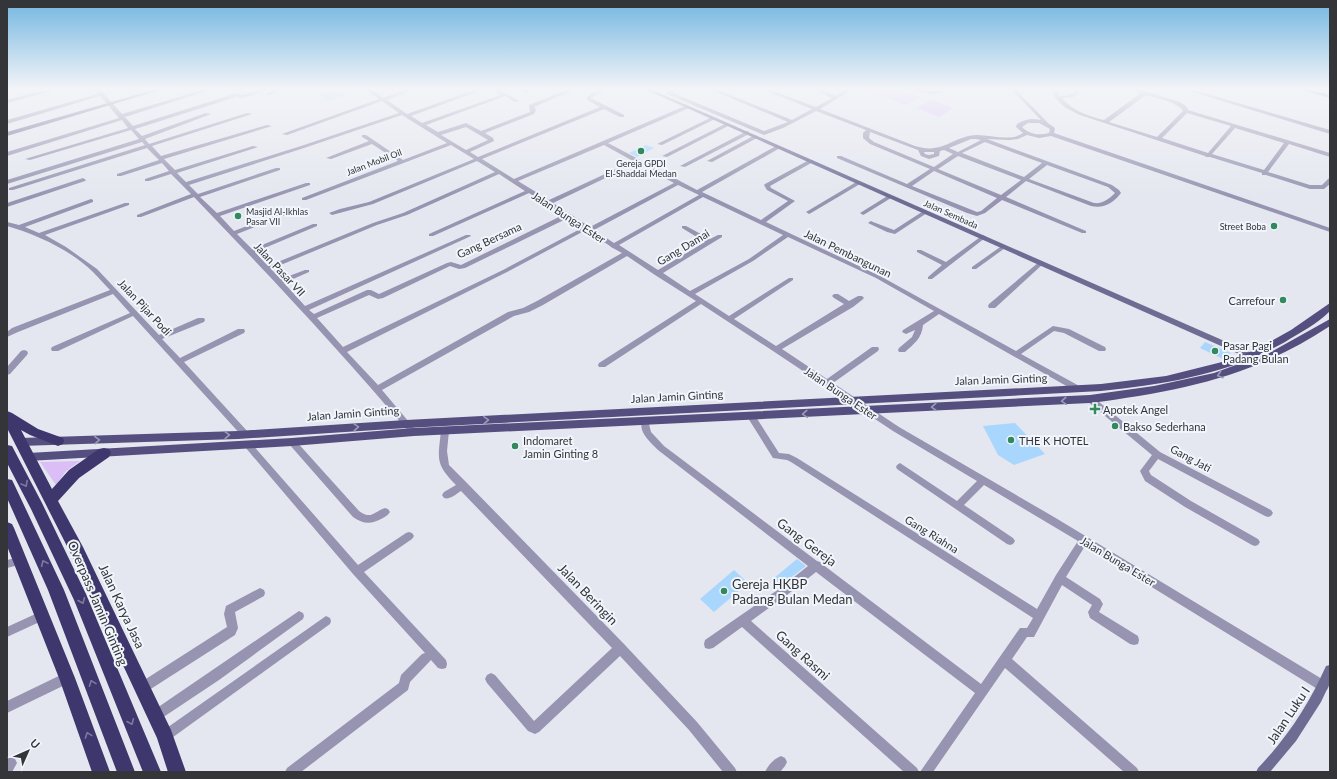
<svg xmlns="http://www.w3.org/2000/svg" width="1337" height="779" font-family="Lato,sans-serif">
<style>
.green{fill:#dbbef5}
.building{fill:#a8d6fd}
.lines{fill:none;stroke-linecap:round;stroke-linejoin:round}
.street{fill:#9694b0;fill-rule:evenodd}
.secondary{fill:#6f6c94;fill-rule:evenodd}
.primary{fill:#544f7f;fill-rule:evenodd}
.highway{fill:#3e376d;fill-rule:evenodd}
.oneway{stroke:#9b9ab7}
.oneway2{stroke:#7d7a9f}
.poi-dot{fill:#32895d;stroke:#f1f5fc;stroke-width:1.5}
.labels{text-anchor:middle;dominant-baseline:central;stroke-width:4;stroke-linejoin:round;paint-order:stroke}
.far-street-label{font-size:9px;fill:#343538;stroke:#f1f5fc}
.far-poi-label{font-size:9px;fill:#343538;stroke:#f1f5fc}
.street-label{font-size:11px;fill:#343538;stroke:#f1f5fc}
.poi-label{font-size:11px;fill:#343538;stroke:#f1f5fc;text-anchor:start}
.near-street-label{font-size:13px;fill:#343538;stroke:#f1f5fc}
.near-poi-label{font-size:13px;fill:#343538;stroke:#f1f5fc;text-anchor:start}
</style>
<rect width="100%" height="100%" fill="#e4e7ef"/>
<g class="green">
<path d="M882,88H895L920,97L905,105L873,93Z"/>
<path d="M931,100L953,108L939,117L917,108Z"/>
<path d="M80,461L66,471L56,485L40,462Z"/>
</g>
<g class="building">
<path d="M338,89L345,96L327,101L320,94Z"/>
<path d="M646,145L654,148L637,157L629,153Z"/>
<path d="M1205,342L1231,353L1225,360L1200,348Z"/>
<path d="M1015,423L1045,454L1014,465L998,455L983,426Z"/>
<path d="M797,559L806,566L780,586L773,579Z"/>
<path d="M734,570L748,583L714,612L700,599Z"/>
</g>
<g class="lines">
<g class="street">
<path d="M54,88H62L7,103V100Z"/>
<path d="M94,88H99L122,114L209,88H216L125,117L133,126L234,94L243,95L266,88H273L243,98L236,97L135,129L142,136L206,113L211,114L145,139L149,144L247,113L252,114L152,146L161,156L267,125L272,126L164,159L175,170L253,146L258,147L177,173L186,182L301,146L399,113L382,101L287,135L282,134L379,99L364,88H369L383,98L410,88H417L387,100L407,114L480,88H487L411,116L422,123L501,95L490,88H496L519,101L515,102L505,96L426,125L438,132L466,123L481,131L530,112L529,105L572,88H578L534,107L536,110L534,114L485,133L493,138L494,141L470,152L478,157L600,107L587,100V97L601,88H607L591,98L624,115V117H620L604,109L482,159L514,179L685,106H689V108L608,143L697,190L776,146H780V148L702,192L761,220L788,201L767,190L764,185L765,184L809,160H813V162L770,186L771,188L795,201L766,222L880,276L1016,351L1053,326L1069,329L1105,347L1106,349L1105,351H1099L1064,333L1054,331L1021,354L1083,388L1084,390L1083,392H1077L939,314L923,325C922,338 914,344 905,352H899L898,350L899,348L912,337L915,330L906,334L902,332L903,330L934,311L876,278L788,237L753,261L695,294L729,316L789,278H793V280L734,319L776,346L844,304L834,298L832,296L834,294H838L849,301L858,296H862L864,298L862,300L853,307L782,349L827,379L872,347H878L879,349L878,351L833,383L899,427L1054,517L1327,682L1329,686L1327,690L1323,692L1319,690L1085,546L1066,577L1100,599L1103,604L1099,612L1138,636L1139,640L1138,644L1134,645L1130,644L1090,618L1088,612L1092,605L1062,585L1034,637H1027L1012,659L1137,768L1139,772H1124L1005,668L933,772H920L975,693L816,572L787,595L751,621L917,768L919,772H904L742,627L713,648L709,649L705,648L704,644L705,640L779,589L808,566L658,450C650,442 638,432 642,420H648L651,432L664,446L817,561L820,562L822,564L981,684L1020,628H1027L1033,618L791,462L787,460L773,458L748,418L747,416L748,414H754L779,453L789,454L797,458L1037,609L1056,575L1078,541L984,485L964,505L1013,538L1015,541L1013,544L1010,545L1007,544L897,469L896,467L897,465L900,463L957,501L977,481L893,431L773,351L701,304L605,367H599L598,365L599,363L696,301L655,275L627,256L543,305L529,312L514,316L382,390L414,428L413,430H407C338,348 266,272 194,197L141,217H137V215L191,194L171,174L149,181H145V179L169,171L162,163L121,176H117V174L159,160L147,148L13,190H9V188L145,145L142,142L7,184V180L139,139L131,130L30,160L25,159L128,128L122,120L7,156V152L119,118L100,96L7,124V120L98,94ZM402,115L447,143L403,160L366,135H362V137L369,141L326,158L331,159L372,144L398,161L302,198V200H306L451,145L474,159L369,202L340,209L329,213L332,215L373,204L477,161L495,172L403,213L373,223L268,266L255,252L317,226V224H313L252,249L237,234L293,212V210H289L234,231L220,216L310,185V183H306L217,213L200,197L280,170V168H276L198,194L189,185L304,148ZM466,127L488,140L466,150L441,135ZM604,145L633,161L549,200L518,181ZM637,163L674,183L590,227L553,203ZM499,174L525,191L429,234V236H433L529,193L563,215L461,265L451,262L447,263L379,294L371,290H367L314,314L309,310L471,236L470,235H466L305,306L284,283L309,272V270H305L281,279L271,269L377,225L407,215ZM678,185L699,195L614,243L594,230ZM703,197L783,235L749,259L690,291L663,273L722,237V235H718L710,239L686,226H682V228L705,242L658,270L619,245ZM568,218L582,228L503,270L343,347L317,318L369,295L378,299L383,298L450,266L459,269L465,268ZM586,230L610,246L611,247L622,253L537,301L523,308L508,312L378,385L347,352L507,272Z"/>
<path d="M280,88H287L269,95L265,94Z"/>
<path d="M517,88H523L530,92L526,93Z"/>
<path d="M674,88H679L673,93L764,131L788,122L707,88H713L792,120L812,109L759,88H765L816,107L832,98L811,88H817L836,96L846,88H851L845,94L820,109L915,146C943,155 952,136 977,135C992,135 1010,142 1023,133L1016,127L1017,124C1025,119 1032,118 1041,120L1012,90V88H1016L1020,94L1048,123L1055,128L1054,133L1330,228V232L1051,136L1039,138L1027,135L1018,139L1009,140L987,139L1112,185L1119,190L1121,193C1113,203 1104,209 1091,206L1026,181L1006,197L1086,231V233H1082L1002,200L985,213L977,216L967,213L837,158V156H841L907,184L930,169L870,144L863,138V133L866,130L816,111L783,128L764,135L667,94V92ZM1028,123H1039L1050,129L1049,133C1039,136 1029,134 1022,127ZM870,132L918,150L921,156L929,159L939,156L940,151L944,150L953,154L934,167L874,142L869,138ZM971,139H976L981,140L958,152L949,148ZM985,142L1042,163L1024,177L962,153ZM924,152H934V154L929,155L925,154ZM958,156L1021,180L1001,195L938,169ZM1047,165L1108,187L1115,193C1109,199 1103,204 1094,203L1029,179ZM934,171L997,198L981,211L977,212L912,186Z"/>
<path d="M912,88L936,91L945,88H951C941,96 923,95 912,88Z"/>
<path d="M1052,88H1056L1059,96C1065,96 1070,96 1075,92L1074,88H1078L1079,92L1073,97L1062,98C1072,111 1089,116 1104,120L1141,93L1127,88H1134L1180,102L1186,106L1188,110L1330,153V157L1289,144L1268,172L1310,185H1322L1328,179L1330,178V184L1324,189H1310L1266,175H1262V173L1210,157H1206L1205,156L1080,115L1066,108L1060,103L1054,96ZM1146,95C1156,98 1178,102 1183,111L1157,137L1109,122ZM1187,113L1231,126L1208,153L1162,138ZM1235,128L1284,143L1264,170L1212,154Z"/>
<path d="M1180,88H1187L1330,130V134Z"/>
<path d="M710,118L715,119L662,145L657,144Z"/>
<path d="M725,124L730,125L667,157L662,156Z"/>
<path d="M747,131L749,132V134L685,167L680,166Z"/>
<path d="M755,135L758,137L757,138L712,162L707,161Z"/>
<path d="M83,178L86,180L85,181L7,207V203Z"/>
<path d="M858,181L861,183L860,184L811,213L809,214L806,212Z"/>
<path d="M889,195L891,196V198L865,214L863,215L860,213Z"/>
<path d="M91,199L93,200V202L25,227L39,233L125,203H129V205L45,235L66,247L97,269L159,335L198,318H204L205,320L204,322L162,339L180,358L238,329H244L245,331L244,333L184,362L248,432L249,434L248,436H242L133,316L58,351H52L51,349L52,347L130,313L113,294L18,332L7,337V332L12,328L110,290C104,284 99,278 93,272C72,251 36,234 7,226V222L19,225Z"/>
<path d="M925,210L927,211V213L895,234L887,232L868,223L871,221L873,222L894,230Z"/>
<path d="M983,235L986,237L985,238L932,279H928V277L942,265L917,252V250H921L946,262Z"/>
<path d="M1003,245L1005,246V248L976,269H972V267Z"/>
<path d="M1041,261L1044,263L1043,264L995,308H989L988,306L989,304L1039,262Z"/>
<path d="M24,350L27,351L28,353L27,355L10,374L7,375V367L21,351Z"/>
<path d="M1090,396L1093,397L1160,452L1271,510L1273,513L1271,516L1268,517L1265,516L1158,459L1149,471L1151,475L1191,501L1258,539L1260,542L1258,545L1255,546L1252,545L1185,507L1145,481L1140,471L1152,455L1087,401L1086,399L1087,397Z"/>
<path d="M445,428L448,429L449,431L447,451L449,465L466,482L624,644L697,722L735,768L737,772H723L689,730L620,656L539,732L535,734L528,731L487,683L485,679L487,675L491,673L495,675L534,721L612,648L461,491C456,494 450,500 444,498L442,495L444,492L456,485C435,464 438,459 441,431L442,429Z"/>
<path d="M292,439L295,440L359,511C372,520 373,512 385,508L388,509L390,512C388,515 386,516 383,518C371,525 363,524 353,517L289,444L288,442L289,440Z"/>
<path d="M248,442L251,443L358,565L406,533L409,532L412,533L414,536L412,539L364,572L446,660L447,664L446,668L442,669L438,668L431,660L410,682L408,690L301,772H285L287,768L399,683L401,675L422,654L425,653L353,574L245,447L244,445L245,443Z"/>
<path d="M20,557L23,558L25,561L23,564L7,568V560Z"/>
<path d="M260,588L264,590L265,593L264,596L235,612L238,628L235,635L146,692L142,694L138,692L136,688L138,684L227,627L224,614L226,606Z"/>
<path d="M42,611L46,613L47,616L46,619L7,637V627Z"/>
<path d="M299,611L303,613L304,616L303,619L219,680L159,720L155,722L151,720L149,716L151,712Z"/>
<path d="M326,616L330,618L331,621L330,624L169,740L165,742L161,740L159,736L161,732Z"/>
<path d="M67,672L71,674L73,678L71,682L7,713V701Z"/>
<path d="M781,756L785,758L787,762L785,766L780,772H765C768,765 774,759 781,756Z"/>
<path d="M11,757L15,759L17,763L12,772H7V759Z"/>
</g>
<g class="secondary">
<path d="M160,88H167L7,136V132Z"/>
<path d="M642,88H648L1254,354L1255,356L1254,358H1248Z"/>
<path d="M1296,88H1303L1330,95V98Z"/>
<path d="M1330,665V683L1321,702L1296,741L1270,772H1256L1258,768C1287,738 1309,704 1326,666Z"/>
</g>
<g class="primary">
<path d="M1330,303V311C1317,324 1301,332 1285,342C1228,374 1166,384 1101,391L406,428L238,439L20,446L16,445L15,442L16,439L20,438L238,431L406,420L1101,384L1166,376L1226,361L1255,350L1291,330Z"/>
<path d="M1330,319V326C1253,377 1180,391 1090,403L414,436L292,446L28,461L24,460L23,457L24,454L28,453L292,438L414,428L1090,395L1154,386L1214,373L1271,352Z"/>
</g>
<g class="highway">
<path d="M7,411L12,413L38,429L63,438L64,441L63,444L58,446L30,435L21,430L52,489L69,470L99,449L104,448L109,449L111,453L109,457L79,478L58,501L83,547L171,730L186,772H168L157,738L72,556L7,428Z"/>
<path d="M7,445L12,446L42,503L86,594L161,772H143L74,600L31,509L7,463Z"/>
<path d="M7,479L12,480L14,484L64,590L135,772H117L48,590L7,498Z"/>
<path d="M7,522L12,524L14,528L75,678L110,772H92L59,678L7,546Z"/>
</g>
</g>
<defs><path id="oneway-chevron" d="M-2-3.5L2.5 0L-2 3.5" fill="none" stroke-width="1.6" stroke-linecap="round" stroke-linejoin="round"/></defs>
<g class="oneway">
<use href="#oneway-chevron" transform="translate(1220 375) rotate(162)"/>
<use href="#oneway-chevron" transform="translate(1064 401) rotate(177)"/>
<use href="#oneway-chevron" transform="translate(934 407) rotate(177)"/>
<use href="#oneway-chevron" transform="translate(805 414) rotate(177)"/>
<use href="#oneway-chevron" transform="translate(486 420) rotate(-3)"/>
<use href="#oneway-chevron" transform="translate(356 427) rotate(-4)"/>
<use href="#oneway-chevron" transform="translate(227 435) rotate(-2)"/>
<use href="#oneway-chevron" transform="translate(97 440) rotate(-2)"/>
</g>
<g class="oneway2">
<use href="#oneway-chevron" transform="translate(25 484) rotate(62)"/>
<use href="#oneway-chevron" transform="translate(44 563) rotate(-114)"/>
<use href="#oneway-chevron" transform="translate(82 601) rotate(67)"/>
<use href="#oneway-chevron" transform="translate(92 683) rotate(-111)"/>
<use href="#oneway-chevron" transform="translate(131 722) rotate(67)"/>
<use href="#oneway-chevron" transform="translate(88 735) rotate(-110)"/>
</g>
<linearGradient id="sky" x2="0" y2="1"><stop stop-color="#73b6e0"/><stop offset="0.45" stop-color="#f3f4f8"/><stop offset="1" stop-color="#f3f4f8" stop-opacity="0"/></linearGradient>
<rect width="1337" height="197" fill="url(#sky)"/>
<g class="poi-dot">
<circle cx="641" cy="151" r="4"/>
<circle cx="238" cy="216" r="4"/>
<circle cx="1274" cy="226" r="4"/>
<circle cx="1283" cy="300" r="4"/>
<circle cx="1215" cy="351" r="4"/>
<path d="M1093 403h4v4h4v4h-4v4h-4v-4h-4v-4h4z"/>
<circle cx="1115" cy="426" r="4"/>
<circle cx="1011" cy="440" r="4"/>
<circle cx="515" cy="446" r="4"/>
<circle cx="724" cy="591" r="4"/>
</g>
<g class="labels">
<g class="far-street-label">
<text transform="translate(374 162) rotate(-21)">Jalan Mobil Oil</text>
<text transform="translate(951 214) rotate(24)">Jalan Sembada</text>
</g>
<g class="far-poi-label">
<text x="641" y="163">Gereja GPDI<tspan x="641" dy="10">El-Shaddai Medan</tspan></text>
<text x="246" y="211" text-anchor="start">Masjid Al-Ikhlas<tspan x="246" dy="10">Pasar VII</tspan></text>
<text x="1266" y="226" text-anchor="end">Street Boba</text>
</g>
<g class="street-label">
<text transform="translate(569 217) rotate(33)">Jalan Bunga Ester</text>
<text transform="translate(489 240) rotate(-25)">Gang Bersama</text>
<text transform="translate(683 247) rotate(-31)">Gang Damai</text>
<text transform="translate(848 253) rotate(26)">Jalan Pembangunan</text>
<text transform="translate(280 269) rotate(47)">Jalan Pasar VII</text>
<text transform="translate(145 307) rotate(47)">Jalan Pijar Podi</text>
<text transform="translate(1001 379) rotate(-2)">Jalan Jamin Ginting</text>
<text transform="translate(841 393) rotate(34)">Jalan Bunga Ester</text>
<text transform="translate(677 396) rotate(-3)">Jalan Jamin Ginting</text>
<text transform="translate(353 413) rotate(-4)">Jalan Jamin Ginting</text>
<text transform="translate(1191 458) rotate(28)">Gang Jati</text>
<text transform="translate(932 534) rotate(32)">Gang Riahna</text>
<text transform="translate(1118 561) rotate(31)">Jalan Bunga Ester</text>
</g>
<g class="poi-label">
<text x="1275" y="300" text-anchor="end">Carrefour</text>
<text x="1223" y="345">Pasar Pagi<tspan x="1223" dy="13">Padang Bulan</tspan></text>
<text x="1103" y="409">Apotek Angel</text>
<text x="1123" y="426">Bakso Sederhana</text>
<text x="523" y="440">Indomaret<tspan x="523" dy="13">Jamin Ginting 8</tspan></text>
<text x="1019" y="440">THE K HOTEL</text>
</g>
<g class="near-street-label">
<text transform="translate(807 542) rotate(37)">Gang Gereja</text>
<text transform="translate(588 594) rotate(46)">Jalan Beringin</text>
<text transform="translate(98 603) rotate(67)">Overpass Jamin Ginting</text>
<text transform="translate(122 606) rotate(65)">Jalan Karya Jasa</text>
<text transform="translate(803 655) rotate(42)">Gang Rasmi</text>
<text transform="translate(1288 715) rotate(-56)">Jalan Luku I</text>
</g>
<g class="near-poi-label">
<text x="732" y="584">Gereja HKBP<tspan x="732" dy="15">Padang Bulan Medan</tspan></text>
</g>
</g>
<rect width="1337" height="779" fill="none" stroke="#343538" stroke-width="16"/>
<g transform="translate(28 751) rotate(45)" stroke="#f1f5fc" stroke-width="3" paint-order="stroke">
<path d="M0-3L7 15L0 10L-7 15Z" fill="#343538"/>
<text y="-6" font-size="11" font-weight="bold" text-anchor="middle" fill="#343538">U</text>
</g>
</svg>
